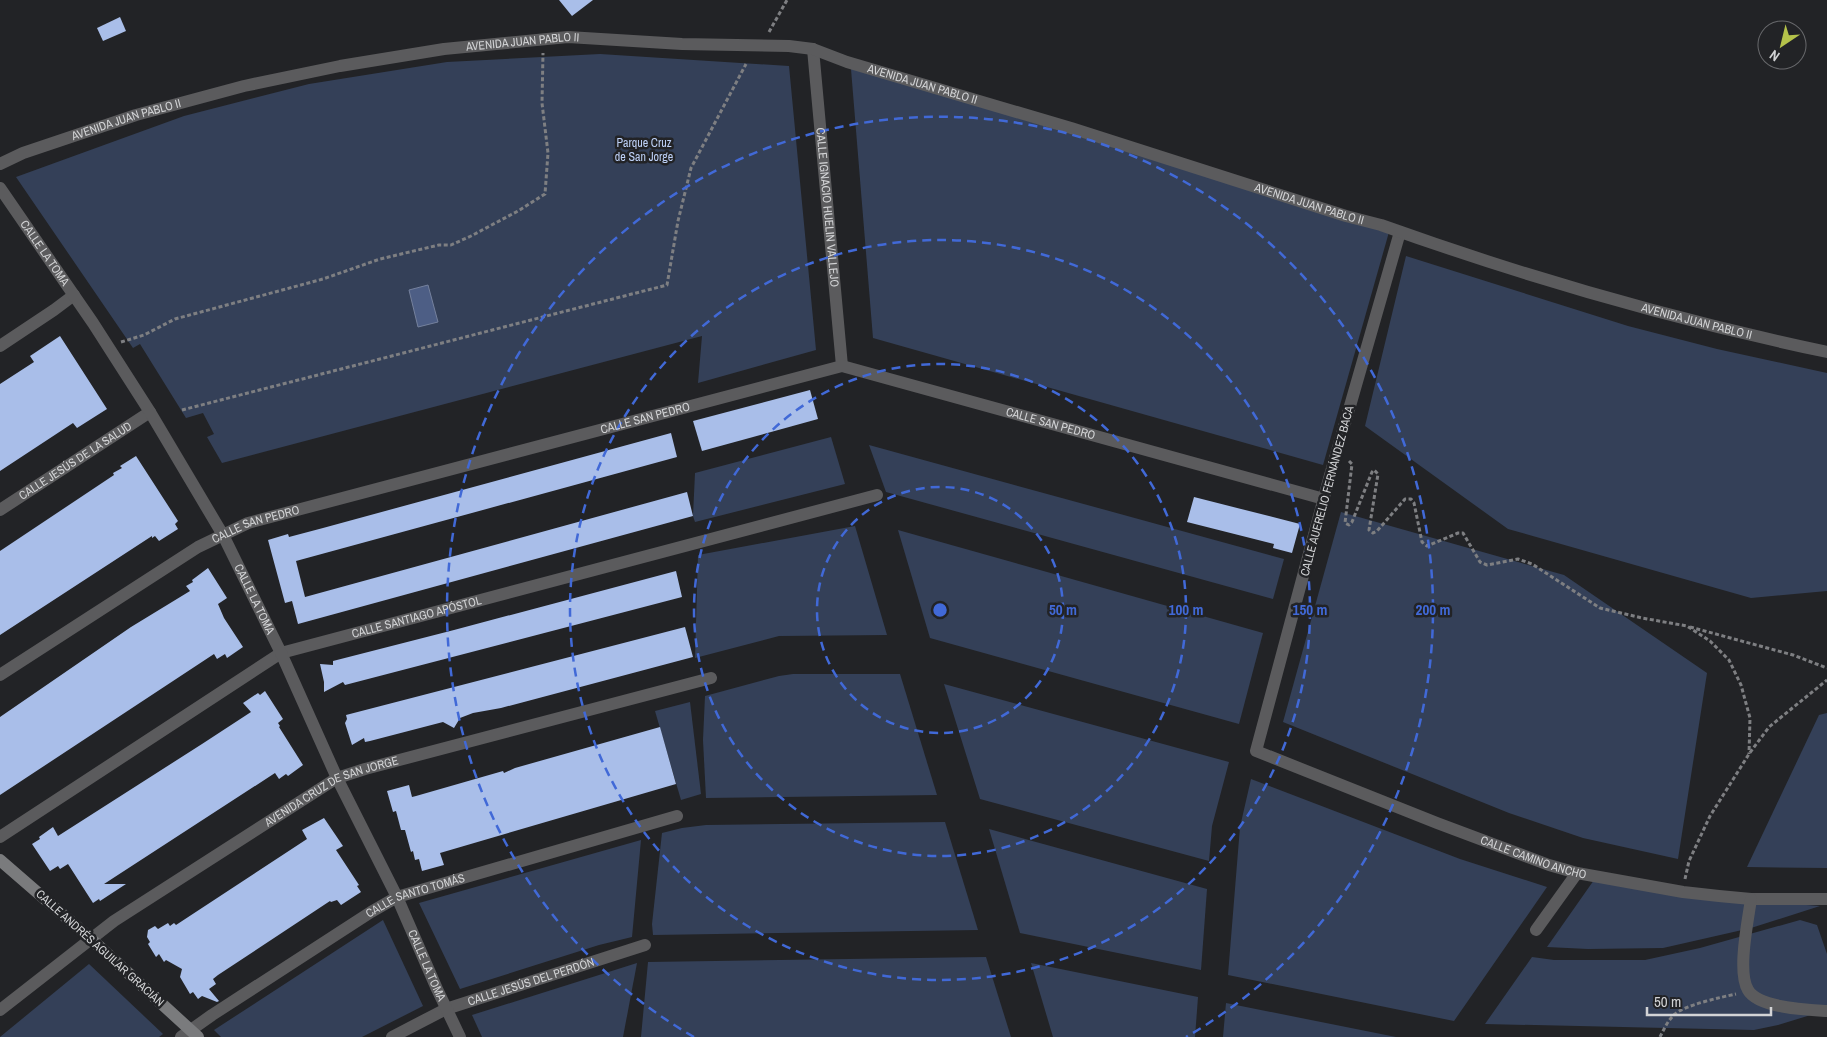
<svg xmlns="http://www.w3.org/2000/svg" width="1827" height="1037" font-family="'Archivo Narrow',sans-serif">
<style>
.green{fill:#344058}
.water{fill:#4d5e85;stroke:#75819d}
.building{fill:#a9bee9}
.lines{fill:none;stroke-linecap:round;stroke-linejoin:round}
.path{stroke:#7e7f82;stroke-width:3;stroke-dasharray:4 2.5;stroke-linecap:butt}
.minor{stroke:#5b5b5d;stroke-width:12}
.tertiary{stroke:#5b5b5d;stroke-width:12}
.secondary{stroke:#7a7b7d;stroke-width:12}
.ring{fill:none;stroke:#4169d7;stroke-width:2.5;stroke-dasharray:9 6}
.labels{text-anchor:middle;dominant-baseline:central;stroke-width:5;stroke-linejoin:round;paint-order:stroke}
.street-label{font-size:12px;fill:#d2d3d5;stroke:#222326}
.park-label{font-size:12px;fill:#bdd0f6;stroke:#222326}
.centre{fill:#4169d7;stroke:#222326;stroke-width:2.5}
.ring-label{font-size:15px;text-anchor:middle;font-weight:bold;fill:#4169d7;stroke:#222326;stroke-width:5;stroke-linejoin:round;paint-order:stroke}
</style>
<rect width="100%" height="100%" fill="#222326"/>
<g class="green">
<path d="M600,54L789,66L816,350L698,383L702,336L222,463L207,437L214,434L203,413L186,418L140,344L133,348L16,177L184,116L309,84L447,62Z"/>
<path d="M853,67L1389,232L1323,465L873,338L851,69Z"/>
<path d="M1406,256L1628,326L1717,349L1827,373V591L1751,598L1508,529L1365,426Z"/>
<path d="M831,437L845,484L695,522L693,516L695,473Z"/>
<path d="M869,445L1284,559L1273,599L886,492Z"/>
<path d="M1341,512L1564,575L1707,673L1678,859L1583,838L1509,813L1283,722Z"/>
<path d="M855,526L887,635L779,636L695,658L698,555Z"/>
<path d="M898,530L1263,633L1239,724L930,638Z"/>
<path d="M793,674H900L937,795L706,798L703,740L705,696L779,676Z"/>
<path d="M944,684L1229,762L1212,826L1209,861L980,799Z"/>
<path d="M690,702L701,794L681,800L655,711Z"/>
<path d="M1827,713V868L1747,867L1819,715Z"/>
<path d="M1251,779L1460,859L1547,887L1454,1021L1228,975L1240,827Z"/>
<path d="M945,822L978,930L653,935L652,924L662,833L682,828L706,825Z"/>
<path d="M989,829L1207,889L1201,970L1020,933Z"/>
<path d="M641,840L632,937L599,945L460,989L419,903Z"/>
<path d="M1594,880L1793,904L1820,906L1751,928L1663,948L1588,949L1547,947Z"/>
<path d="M383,920L423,1006L362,1037H221L214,1030Z"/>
<path d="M1800,920L1817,925L1827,954V1010L1778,1025L1754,1030L1485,1024L1532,957L1554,960H1645L1700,948Z"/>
<path d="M986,957L1011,1037H641L648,962Z"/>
<path d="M637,963L623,1037H482L472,1015Z"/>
<path d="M1031,963L1198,997L1195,1037H1053Z"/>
<path d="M89,964L163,1034L159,1037H0Z"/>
<path d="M1226,1003L1396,1037H1223Z"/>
</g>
<path class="water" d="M428,285L438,322L418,327L409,290Z"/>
<g class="building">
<path d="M559,0H593L572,16Z"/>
<path d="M120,17L126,31L103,41L97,28Z"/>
<path d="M60,336L107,409L77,428L73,423L0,471V384L34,362L30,356Z"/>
<path d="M810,390L818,419L702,451L693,421Z"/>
<path d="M671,433L677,457L296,561L305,597L687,492L693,516L298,624L292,601L285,603L268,540L288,534L289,537L323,528Z"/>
<path d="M136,456L178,521L175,524L178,529L159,541L155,536L152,538V536L0,635V551L114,475L113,473L122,468L120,466Z"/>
<path d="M1194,497L1300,524L1292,553L1273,548L1274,544L1187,522Z"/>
<path d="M208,568L227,598L218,604L224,618L243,647L227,658L225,654L217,659L214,654L0,795V717L131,627L190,591L186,586L193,582L192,580Z"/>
<path d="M676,571L682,597L345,685L343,682L324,692V682L320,664L333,665V661L454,630Z"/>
<path d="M685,627L693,657L501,708L473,713L460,718L454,728L443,722L370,741L365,742L364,738L352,745L345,723L347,719L346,715Z"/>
<path d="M265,691L283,719L278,723L280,726L279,727L303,765L288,776L286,774L279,779L275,773L104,884H126L100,901L99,899L93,903L68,864L60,869L58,866L50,871L32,844L40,839L39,837L53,827L58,836L202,744L251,712L243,703L258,693L260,695Z"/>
<path d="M660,727L676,784L440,853L444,865L422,871L419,859L415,860L413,851L411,852L405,830H401L396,811L393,812L387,791L409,785L412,797L416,796L503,771L504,773L515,768Z"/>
<path d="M324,818L343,846L336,850L359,885L357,886L361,892L341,905L337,900L331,902L330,901L218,975L213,979L216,984L209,989L219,1001L217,1002L202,996L198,999L193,992L190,994L180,977L182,969L166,960L164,962L159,954L156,957L148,944L150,942L147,937L148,930L155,926L158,929L168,923L170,926L174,923L176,925L307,839L302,830Z"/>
</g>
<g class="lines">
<g class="path">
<path d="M769,32L787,0"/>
<path d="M121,342L144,335L175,319L323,279L380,259L439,245H451L471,236L518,211L545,194L548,153L542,103L543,53"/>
<path d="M182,410L667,285L678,221L691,168L746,64"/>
<path d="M1349,461L1352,464L1345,523L1349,525L1352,522L1372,472L1374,470L1378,474L1369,530L1373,533L1377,531L1405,499H1411L1414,503L1422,542L1427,546L1458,533H1463L1480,562L1487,565L1518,559L1532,564L1600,608L1642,618L1687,626L1710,641L1729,660L1741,685L1750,718L1749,754"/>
<path d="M1690,627L1793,655L1827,668"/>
<path d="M1685,879L1689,861L1710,816L1749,754L1769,727L1827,680"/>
<path d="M1660,1037C1664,1029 1668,1020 1675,1014C1685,1005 1722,997 1736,994"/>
</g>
<g class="minor">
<path id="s1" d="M813,49L842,366"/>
<path id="s2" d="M1400,232L1329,479L1256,751L1437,823L1549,865L1577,873L1683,892L1719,896L1751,899H1827"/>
<path d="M0,346L54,310L74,295"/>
<path id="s3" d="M0,510L150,412"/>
<path id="s4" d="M0,675L198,547L248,523L842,366L1324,499"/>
<path id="s5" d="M0,837L281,653L877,495"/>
<path d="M1751,899C1748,921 1737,972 1748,990C1758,1008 1808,1010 1827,1011"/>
<path d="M1536,930L1577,873"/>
<path id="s6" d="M0,1010L114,921L337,778L365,769L711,678"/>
<path id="s7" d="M181,1037L212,1015L371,912L397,897L677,816"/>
<path id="s8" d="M392,1037L446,1009L645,945"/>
</g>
<g class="tertiary">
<path id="s9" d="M0,164L23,153L136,115L244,86L340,66L444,49L568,37L682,44L789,46L813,49L847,62L1071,128L1346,216L1381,225C1526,277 1676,320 1827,352"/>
<path id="s10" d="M0,188L93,323L150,412L223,535L281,653L337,778L397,897L437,989L460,1037"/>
</g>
<path class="secondary" d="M0,860L91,939L198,1037"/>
</g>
<g class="ring">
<circle cx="940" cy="610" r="123"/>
<circle cx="940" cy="610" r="246"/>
<circle cx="940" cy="610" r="370"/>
<path d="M694 1037A493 493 0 1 1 1186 1037"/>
</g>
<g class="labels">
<g class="street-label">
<text stroke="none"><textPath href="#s9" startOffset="539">AVENIDA JUAN PABLO II</textPath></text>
<text stroke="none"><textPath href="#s9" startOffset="945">AVENIDA JUAN PABLO II</textPath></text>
<text stroke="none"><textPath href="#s9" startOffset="134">AVENIDA JUAN PABLO II</textPath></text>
<text stroke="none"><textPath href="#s9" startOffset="1350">AVENIDA JUAN PABLO II</textPath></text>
<text stroke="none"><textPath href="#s1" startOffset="159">CALLE IGNACIO HUELIN VALLEJO</textPath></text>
<text stroke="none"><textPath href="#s10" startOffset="79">CALLE LA TOMA</textPath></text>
<text stroke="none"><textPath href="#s9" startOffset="1755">AVENIDA JUAN PABLO II</textPath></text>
<text stroke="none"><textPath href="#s4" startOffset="702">CALLE SAN PEDRO</textPath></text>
<text stroke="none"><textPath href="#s4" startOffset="1122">CALLE SAN PEDRO</textPath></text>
<text stroke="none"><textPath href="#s3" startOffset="90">CALLE JESÚS DE LA SALUD</textPath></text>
<text transform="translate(1327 491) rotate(-75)">CALLE AUERELIO FERNÁNDEZ BACA</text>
<text stroke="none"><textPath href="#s4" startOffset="298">CALLE SAN PEDRO</textPath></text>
<text stroke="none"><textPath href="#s10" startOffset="484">CALLE LA TOMA</textPath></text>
<text stroke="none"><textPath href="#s5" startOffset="476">CALLE SANTIAGO APÓSTOL</textPath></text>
<text stroke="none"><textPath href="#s6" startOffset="399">AVENIDA CRUZ DE SAN JORGE</textPath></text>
<text stroke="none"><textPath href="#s2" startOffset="836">CALLE CAMINO ANCHO</textPath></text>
<text stroke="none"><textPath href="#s7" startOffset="275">CALLE SANTO TOMÁS</textPath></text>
<text transform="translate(100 948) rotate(42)">CALLE ANDRÉS AGUILAR GRACIÁN</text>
<text stroke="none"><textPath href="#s10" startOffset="889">CALLE LA TOMA</textPath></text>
<text stroke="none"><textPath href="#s8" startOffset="150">CALLE JESÚS DEL PERDÓN</textPath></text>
</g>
<g class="park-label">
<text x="644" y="143">Parque Cruz<tspan x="644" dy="14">de San Jorge</tspan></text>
</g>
</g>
<circle cx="940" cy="610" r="8" class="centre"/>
<g class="ring-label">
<text x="1063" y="615">50 m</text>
<text x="1186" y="615">100 m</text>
<text x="1310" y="615">150 m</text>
<text x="1433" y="615">200 m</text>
</g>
<g transform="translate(1782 45) rotate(215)"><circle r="24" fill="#222326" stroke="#68696c"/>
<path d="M0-4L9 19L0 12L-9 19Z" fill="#b4c24a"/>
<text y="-8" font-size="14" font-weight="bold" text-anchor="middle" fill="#d2d3d5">N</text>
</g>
<path d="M1647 1007v8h124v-8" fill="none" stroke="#d2d3d5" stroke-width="2.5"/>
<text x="1654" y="1007" font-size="15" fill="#d2d3d5" stroke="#222326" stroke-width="4" paint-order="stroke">50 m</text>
</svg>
